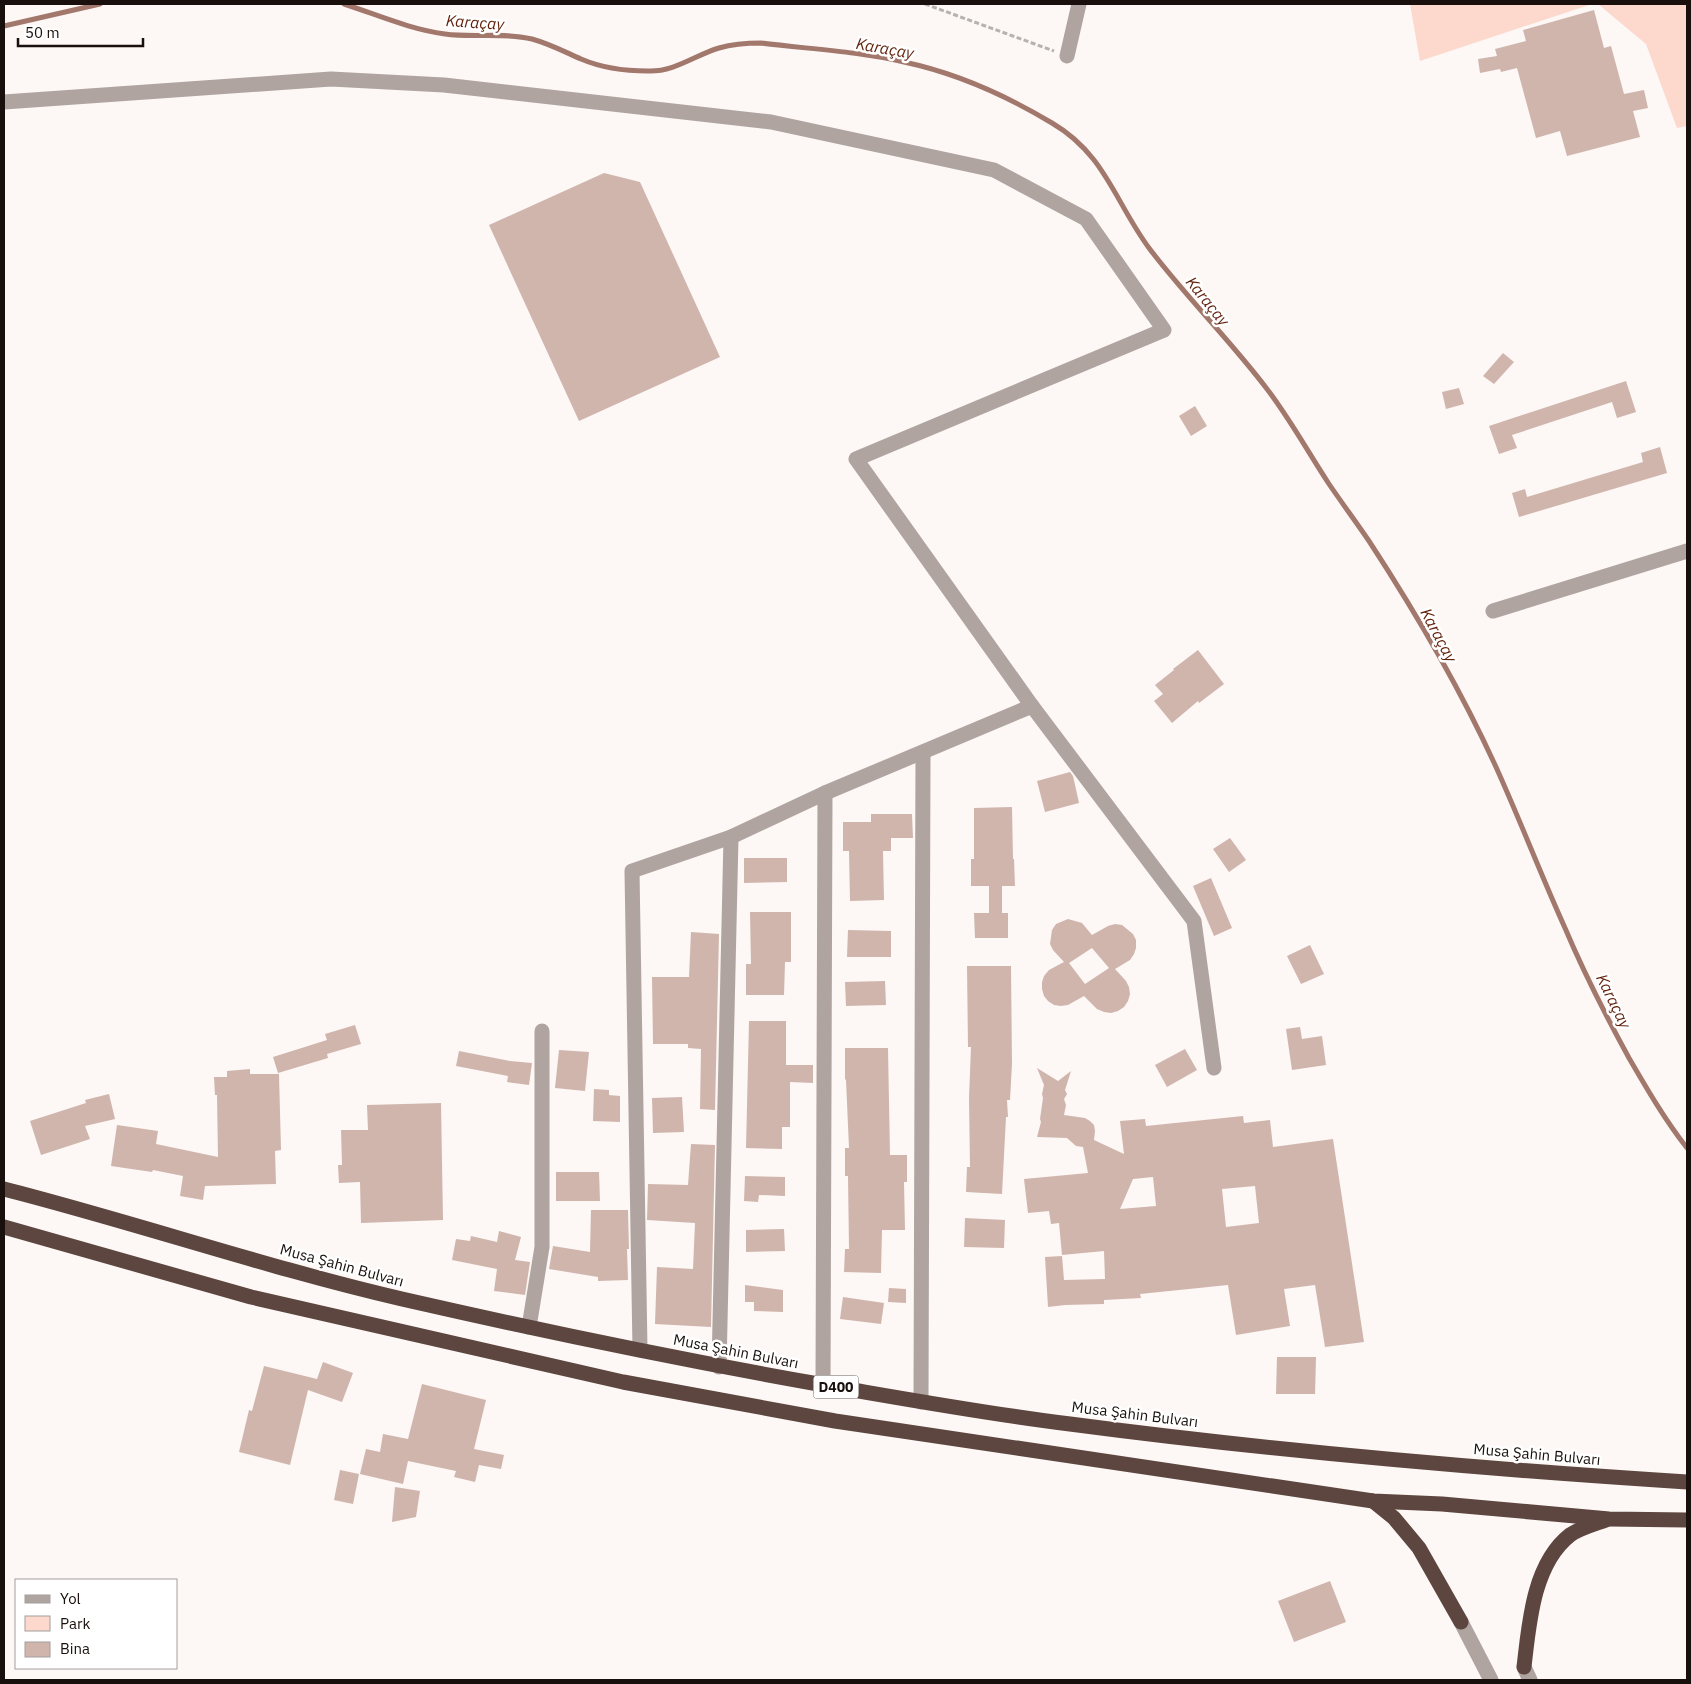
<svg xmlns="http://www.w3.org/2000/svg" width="1691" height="1684" font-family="'IBM Plex Sans',sans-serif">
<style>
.green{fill:#fcd8cd}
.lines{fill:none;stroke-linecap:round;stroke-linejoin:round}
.stream{stroke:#a2786c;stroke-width:5}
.building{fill:#d0b5ad;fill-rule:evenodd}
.path{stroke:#b8b1ae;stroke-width:3;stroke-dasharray:5 2.5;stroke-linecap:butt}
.minor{stroke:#afa4a0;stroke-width:15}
.highway{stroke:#5c463f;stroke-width:15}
.labels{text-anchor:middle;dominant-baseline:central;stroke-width:5;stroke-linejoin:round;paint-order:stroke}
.shield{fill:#fff;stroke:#5e5856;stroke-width:1}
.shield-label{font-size:14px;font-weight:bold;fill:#19100d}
.street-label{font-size:15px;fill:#19100d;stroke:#fff}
.water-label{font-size:16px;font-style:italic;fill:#5f1f09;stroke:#fff}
</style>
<rect width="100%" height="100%" fill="#fdf7f5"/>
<g class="green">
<path d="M1410,4H1592L1420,61Z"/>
<path d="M1598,4H1687V126L1677,128L1646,44Z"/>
</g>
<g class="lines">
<g class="stream">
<path d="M344,4C378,15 409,29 445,34C474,38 503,32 532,39C550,44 565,52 581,59C602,68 625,71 648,71C675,72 695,55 719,48C733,44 747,43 761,43C808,49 857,51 904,62C956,73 1007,96 1052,123C1105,154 1115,202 1149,248C1186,297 1230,340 1267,389C1290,419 1308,452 1329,484C1342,503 1356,522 1369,541C1416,613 1460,688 1496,767C1520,820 1541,875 1565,928C1584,973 1606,1016 1629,1058C1647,1089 1665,1120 1687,1148"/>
<path d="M4,26L100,4"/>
</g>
</g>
<g class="building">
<path d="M1594,10L1604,48L1611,46L1624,94L1644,90L1648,108L1633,111L1640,137L1567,156L1560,131L1536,138L1517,68L1501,72L1500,69L1480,73L1478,59L1497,56L1495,49L1526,41L1523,30Z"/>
<path d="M604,173L640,182L720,357L579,421L489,225Z"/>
<path d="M1503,353L1514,362L1494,384L1483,376Z"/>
<path d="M1626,381L1636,412L1617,418L1612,402L1512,435L1517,448L1499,454L1489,426Z"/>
<path d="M1459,388L1464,404L1446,409L1442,392Z"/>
<path d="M1195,406L1207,426L1191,436L1179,416Z"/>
<path d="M1660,447L1667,473L1519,517L1512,493L1525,489L1527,497L1643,462L1641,453Z"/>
<path d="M1198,650L1224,684L1199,703L1198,701L1172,723L1154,701L1163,694L1155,685L1174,670L1173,669Z"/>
<path d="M1070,772L1073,776L1079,803L1045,812L1037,781Z"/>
<path d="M1012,807L1013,859H1014L1015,886H1002V913H1008V938H975L974,913H989V886H971V859H974V808Z"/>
<path d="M871,814H912L913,838H891V851H883L884,900L850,901L849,851H843V822H871Z"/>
<path d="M1230,838L1246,860L1229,872L1213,849Z"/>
<path d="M744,858H787V882L744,883Z"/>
<path d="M1211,878L1232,928L1214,936L1193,886Z"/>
<path d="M750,912H791V962H785L784,995H746V964H751Z"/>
<path d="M1068,919L1082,923L1092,935L1108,926L1115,924L1122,925L1133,934L1136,940V948L1134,954L1130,960L1115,969L1126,981L1129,987L1130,994L1128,1001L1124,1007L1118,1011L1111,1013L1104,1012L1097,1009L1084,996L1068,1005L1061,1006L1054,1005L1048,1001L1044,996L1042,989V982L1044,976L1049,970L1064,962L1053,950L1050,944L1052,930L1056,924ZM1092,948L1109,968L1085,984L1069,963Z"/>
<path d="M848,930L891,931V957H847Z"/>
<path d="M691,932L719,934L715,1110L700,1109L701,1049L688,1048V1044H653L652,977H689Z"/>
<path d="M1310,945L1324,974L1301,984L1287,956Z"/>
<path d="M967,966H1011L1012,1064L1010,1100H1007L1008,1117H1006L1002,1194L966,1192L967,1167H970L969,1098L971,1047H968Z"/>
<path d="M885,981L886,1005L846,1006L845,982Z"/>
<path d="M749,1021H786V1065H813V1083L790,1082V1127H782V1149L746,1148Z"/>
<path d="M355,1025L361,1044L327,1054L328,1058L278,1073L273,1057L327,1040L325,1034Z"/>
<path d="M1300,1027L1302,1039L1322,1036L1326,1065L1292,1070L1286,1029Z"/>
<path d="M845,1048H888L890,1155H907V1182H904L905,1230H882L881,1273L844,1272L845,1249H849L848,1176H845V1148H849L846,1080L845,1079Z"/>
<path d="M1185,1049L1197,1070L1167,1087L1155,1065Z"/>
<path d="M559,1050L589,1052L585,1091L555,1088Z"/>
<path d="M459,1051L510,1061L532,1063L529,1085L507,1082L508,1076L456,1066Z"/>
<path d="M1037,1068L1058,1081L1071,1071L1065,1090L1067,1094L1064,1099L1066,1105L1064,1115L1085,1118L1090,1121L1094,1125L1095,1131L1094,1140L1124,1154L1120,1121L1145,1119L1146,1126L1243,1116L1244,1123L1270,1120L1273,1147L1333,1139L1364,1342L1325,1347L1315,1285L1284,1289L1290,1326L1236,1335L1228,1285L1140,1294L1141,1298L1104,1300V1304L1065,1305L1048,1307L1045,1257L1062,1256L1064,1280L1105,1279L1104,1251L1062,1255L1059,1223L1051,1224L1049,1211L1028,1213L1024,1179L1088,1173L1083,1147L1076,1146L1067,1138L1037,1137L1041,1122L1040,1119L1043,1098L1042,1094L1044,1085ZM1153,1177L1156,1206L1120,1209L1133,1179ZM1255,1186L1259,1223L1226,1227L1222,1189Z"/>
<path d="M250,1069V1074H279L281,1150L275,1151L276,1184L205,1186L203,1200L180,1196L183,1176L153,1170L152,1172L111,1166L117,1125L158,1131L156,1144L218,1157L217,1095H215L214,1077H227V1071Z"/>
<path d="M594,1089L609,1090V1095L620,1096V1122L593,1121Z"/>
<path d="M109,1094L115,1119L85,1126L90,1139L41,1155L30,1121L86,1103L85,1100Z"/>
<path d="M682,1097L684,1132L653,1133L652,1098Z"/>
<path d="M441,1103L443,1220L361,1223L360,1182L339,1183L338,1165H342L341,1130H368L367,1105Z"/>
<path d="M691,1144L715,1145L711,1327L655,1324L657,1267L693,1269L695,1223L647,1220L648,1184L688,1185Z"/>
<path d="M556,1172H599L600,1201H556Z"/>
<path d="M745,1176L785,1177V1196L759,1195L758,1202L744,1201Z"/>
<path d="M591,1210H628L629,1249H627L628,1280L598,1281V1277L549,1269L553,1246L590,1252Z"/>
<path d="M965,1218L1005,1220L1004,1248L964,1247Z"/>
<path d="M784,1229L785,1251L746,1252V1230Z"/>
<path d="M499,1231L521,1237L515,1260L530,1262L525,1295L494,1291L497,1269L452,1260L456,1239L470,1241L471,1236L497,1242Z"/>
<path d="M745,1285L783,1290V1312L754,1311V1302H745Z"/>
<path d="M889,1288L906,1289V1303L888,1302Z"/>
<path d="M843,1297L884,1303L881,1324L840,1319Z"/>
<path d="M1277,1357H1316L1315,1394H1276Z"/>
<path d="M323,1362L353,1373L342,1402L308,1390L290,1465L239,1452L249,1410L252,1411L264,1366L317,1379Z"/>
<path d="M422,1384L486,1400L474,1449L504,1455L501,1469L479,1465L475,1482L454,1477L456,1471L408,1461L403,1484L360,1474L366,1449L380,1452L383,1434L408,1439Z"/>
<path d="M340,1470L359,1474L353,1504L334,1500Z"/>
<path d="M395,1487L420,1491L416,1517L392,1522Z"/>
<path d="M1330,1581L1346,1622L1294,1642L1278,1601Z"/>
</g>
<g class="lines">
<path class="path" d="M925,4L1054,51"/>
<g class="minor">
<path d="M1067,56L1079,4"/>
<path d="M4,102L331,79L444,85L771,122L994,170L1086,219L1164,330L856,459L1032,706L1194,921L1214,1068"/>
<path d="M1493,611L1687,551"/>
<path d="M529,1327L542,1247V1031"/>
<path d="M640,1350L632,871L731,837L825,793L1032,706"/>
<path d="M719,1367L731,837"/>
<path d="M823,1385L825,793"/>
<path d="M921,1402L923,753"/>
<path d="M1461,1622L1491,1680"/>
<path d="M1524,1667L1530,1680"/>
</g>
<g class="highway">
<path d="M4,1189C137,1223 268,1268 402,1299C542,1331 682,1360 824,1385C906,1399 988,1414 1070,1424C1275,1451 1481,1469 1687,1482"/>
<path d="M4,1227L251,1297L623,1382L835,1421L1373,1501L1442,1504L1609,1519L1687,1520"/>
<path d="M1373,1501L1394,1518L1419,1548L1461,1622"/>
<path d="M1524,1667C1529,1624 1533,1564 1570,1535C1580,1528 1595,1524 1606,1520"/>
</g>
</g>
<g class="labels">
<rect class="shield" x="813.5" y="1375.5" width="45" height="23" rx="4"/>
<g class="shield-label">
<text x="836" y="1387">D400</text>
</g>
<g class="street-label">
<text transform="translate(342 1265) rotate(15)">Musa Şahin Bulvarı</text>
<text transform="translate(736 1351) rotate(11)">Musa Şahin Bulvarı</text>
<text transform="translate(1135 1414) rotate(7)">Musa Şahin Bulvarı</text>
<text transform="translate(1537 1454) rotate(5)">Musa Şahin Bulvarı</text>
</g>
<g class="water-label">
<text transform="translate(475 22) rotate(4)">Karaçay</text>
<text transform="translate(885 48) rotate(10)">Karaçay</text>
<text transform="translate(1208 301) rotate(51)">Karaçay</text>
<text transform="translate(1439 635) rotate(62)">Karaçay</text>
<text transform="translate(1614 1001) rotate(64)">Karaçay</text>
</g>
</g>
<rect width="1691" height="1684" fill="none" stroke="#19100d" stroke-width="10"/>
<rect x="15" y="1579" width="162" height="90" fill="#ffffff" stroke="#a39f9e"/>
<rect x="25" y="1595" width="25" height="8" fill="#afa4a0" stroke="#a39f9e"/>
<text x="60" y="1604" font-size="15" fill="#19100d">Yol</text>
<rect x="25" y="1616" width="25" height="15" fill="#fcd8cd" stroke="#a39f9e"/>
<text x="60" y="1629" font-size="15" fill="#19100d">Park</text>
<rect x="25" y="1642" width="25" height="15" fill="#d0b5ad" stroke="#a39f9e"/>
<text x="60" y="1654" font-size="15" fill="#19100d">Bina</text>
<path d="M18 38v8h125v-8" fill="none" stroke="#19100d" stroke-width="2.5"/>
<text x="25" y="38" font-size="15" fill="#19100d" stroke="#ffffff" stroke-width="4" paint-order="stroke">50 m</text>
</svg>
